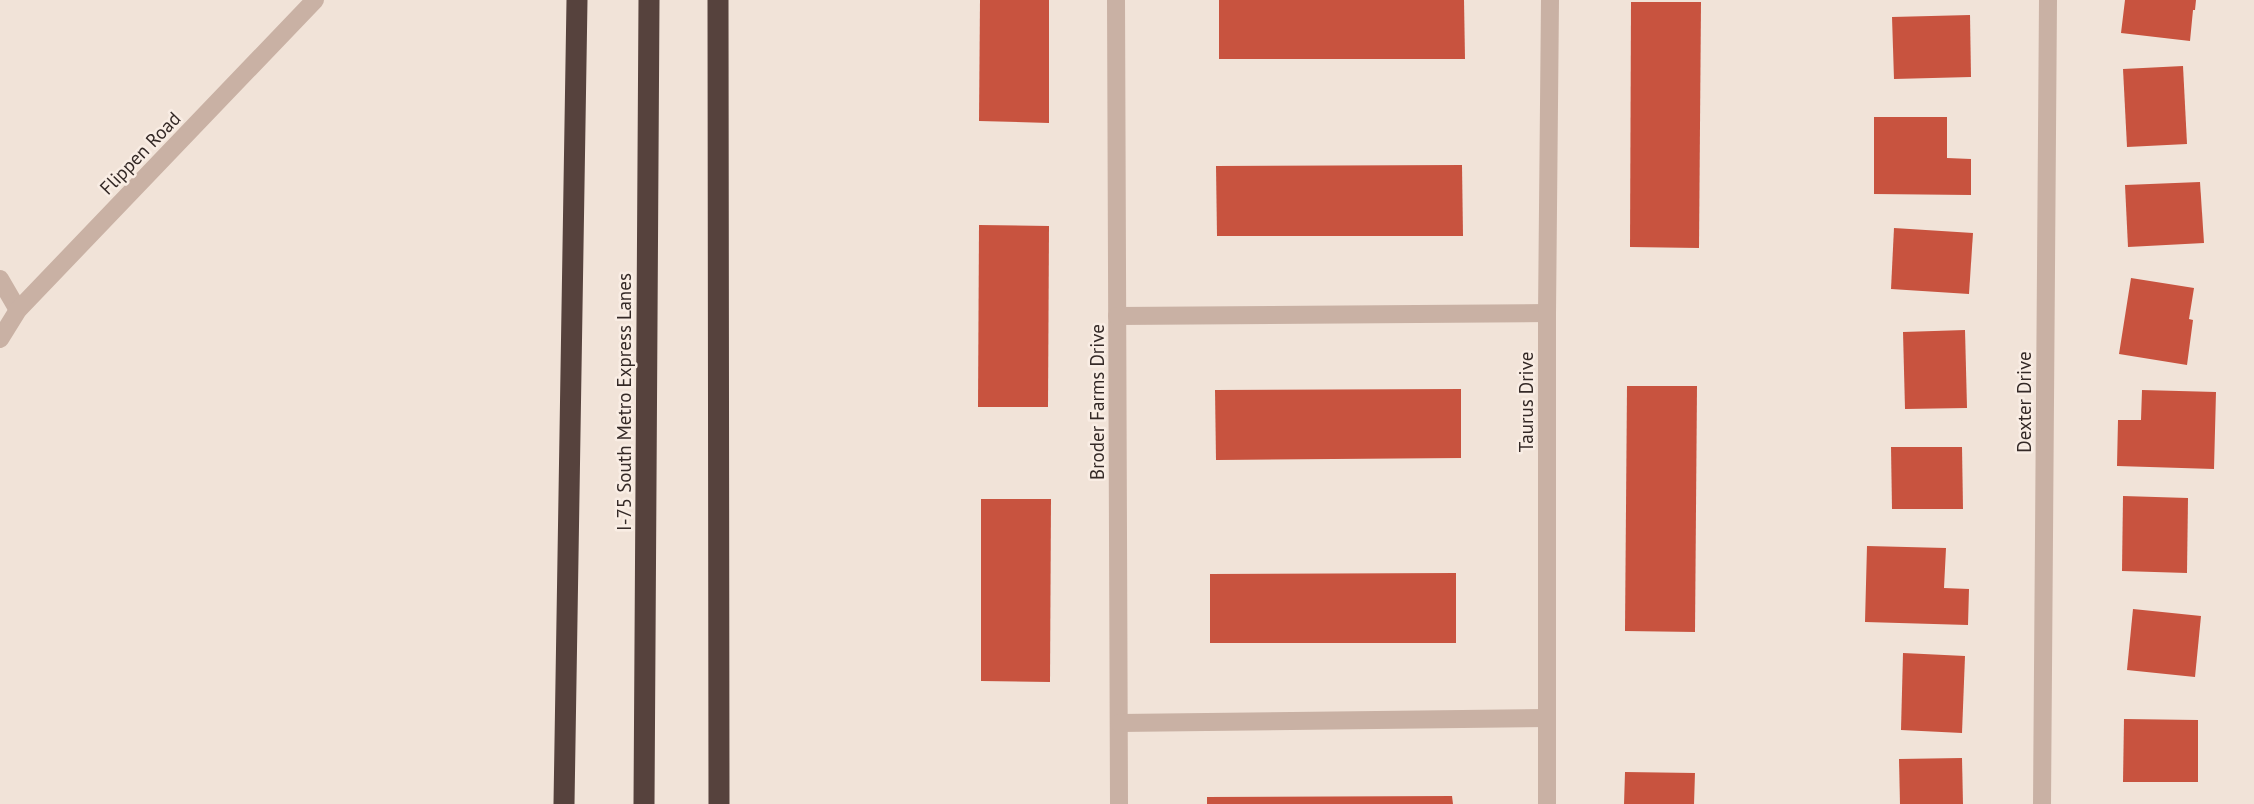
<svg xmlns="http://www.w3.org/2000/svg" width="2254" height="804" font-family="'PT Sans',sans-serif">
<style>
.building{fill:#c8533f}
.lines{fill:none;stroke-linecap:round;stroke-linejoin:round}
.minor{stroke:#c9b1a4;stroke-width:18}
.highway{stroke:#56423d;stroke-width:21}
.labels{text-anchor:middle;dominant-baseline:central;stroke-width:5;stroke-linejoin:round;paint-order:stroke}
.street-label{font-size:19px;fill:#342926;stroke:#f9ede4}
</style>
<rect width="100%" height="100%" fill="#f1e3d8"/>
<g class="building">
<path d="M980,0H1049V123L979,121Z"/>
<path d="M1219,0H1464L1465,59H1219Z"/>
<path d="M2125,0H2196L2195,10H2193L2190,41L2121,33Z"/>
<path d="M1631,2H1701L1699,248L1630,247Z"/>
<path d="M1970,15L1971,77L1894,79L1892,17Z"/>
<path d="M2183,66L2187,144L2127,147L2123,69Z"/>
<path d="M1874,117H1947V158L1971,159V195L1874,194Z"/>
<path d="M1462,165L1463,236H1217L1216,166Z"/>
<path d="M2200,182L2204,243L2128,247L2125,185Z"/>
<path d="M979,225L1049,226L1048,407H978Z"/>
<path d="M1894,228L1973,233L1969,294L1891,289Z"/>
<path d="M2131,278L2194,288L2189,319L2193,320L2187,365L2119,354Z"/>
<path d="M1965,330L1967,408L1905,409L1903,332Z"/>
<path d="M1627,386H1697L1695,632L1625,631Z"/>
<path d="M1461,389V458L1216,460L1215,390Z"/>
<path d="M2142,390L2216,392L2214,469L2117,466L2118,420H2141Z"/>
<path d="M1891,447H1962L1963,509H1892Z"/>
<path d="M2123,496L2188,498L2187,573L2122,571Z"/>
<path d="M981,499H1051L1050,682L981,681Z"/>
<path d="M1867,546L1946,548L1944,588L1969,589L1968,625L1865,622Z"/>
<path d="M1456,573V643H1210V574Z"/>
<path d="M2133,609L2201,616L2195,677L2127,670Z"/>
<path d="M1903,653L1965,656L1962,733L1901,730Z"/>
<path d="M2124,719L2198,720V782H2123Z"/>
<path d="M1962,758L1963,804H1900L1899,759Z"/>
<path d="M1625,772L1695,773L1694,804H1624Z"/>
<path d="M1452,796L1453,804H1207V797Z"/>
</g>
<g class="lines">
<g class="minor">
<path d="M1116,0L1119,804"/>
<path d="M0,279L18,310"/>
<path d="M1117,316L1547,313"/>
<path d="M0,339L18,310L315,0"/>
<path d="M1119,723L1547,718"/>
<path d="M1547,804V313L1550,0"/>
<path d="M2042,804L2048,0"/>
</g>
<g class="highway">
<path d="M718,0L719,804"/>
<path d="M564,804L577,0"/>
<path d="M644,804L649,0"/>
</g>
</g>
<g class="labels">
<g class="street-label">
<text transform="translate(140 153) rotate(-46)">Flippen Road</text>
<text transform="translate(624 402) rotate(-90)">I-75 South Metro Express Lanes</text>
<text transform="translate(1097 402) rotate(-90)">Broder Farms Drive</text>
<text transform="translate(1526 402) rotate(-90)">Taurus Drive</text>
<text transform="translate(2024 402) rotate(-90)">Dexter Drive</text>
</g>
</g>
</svg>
